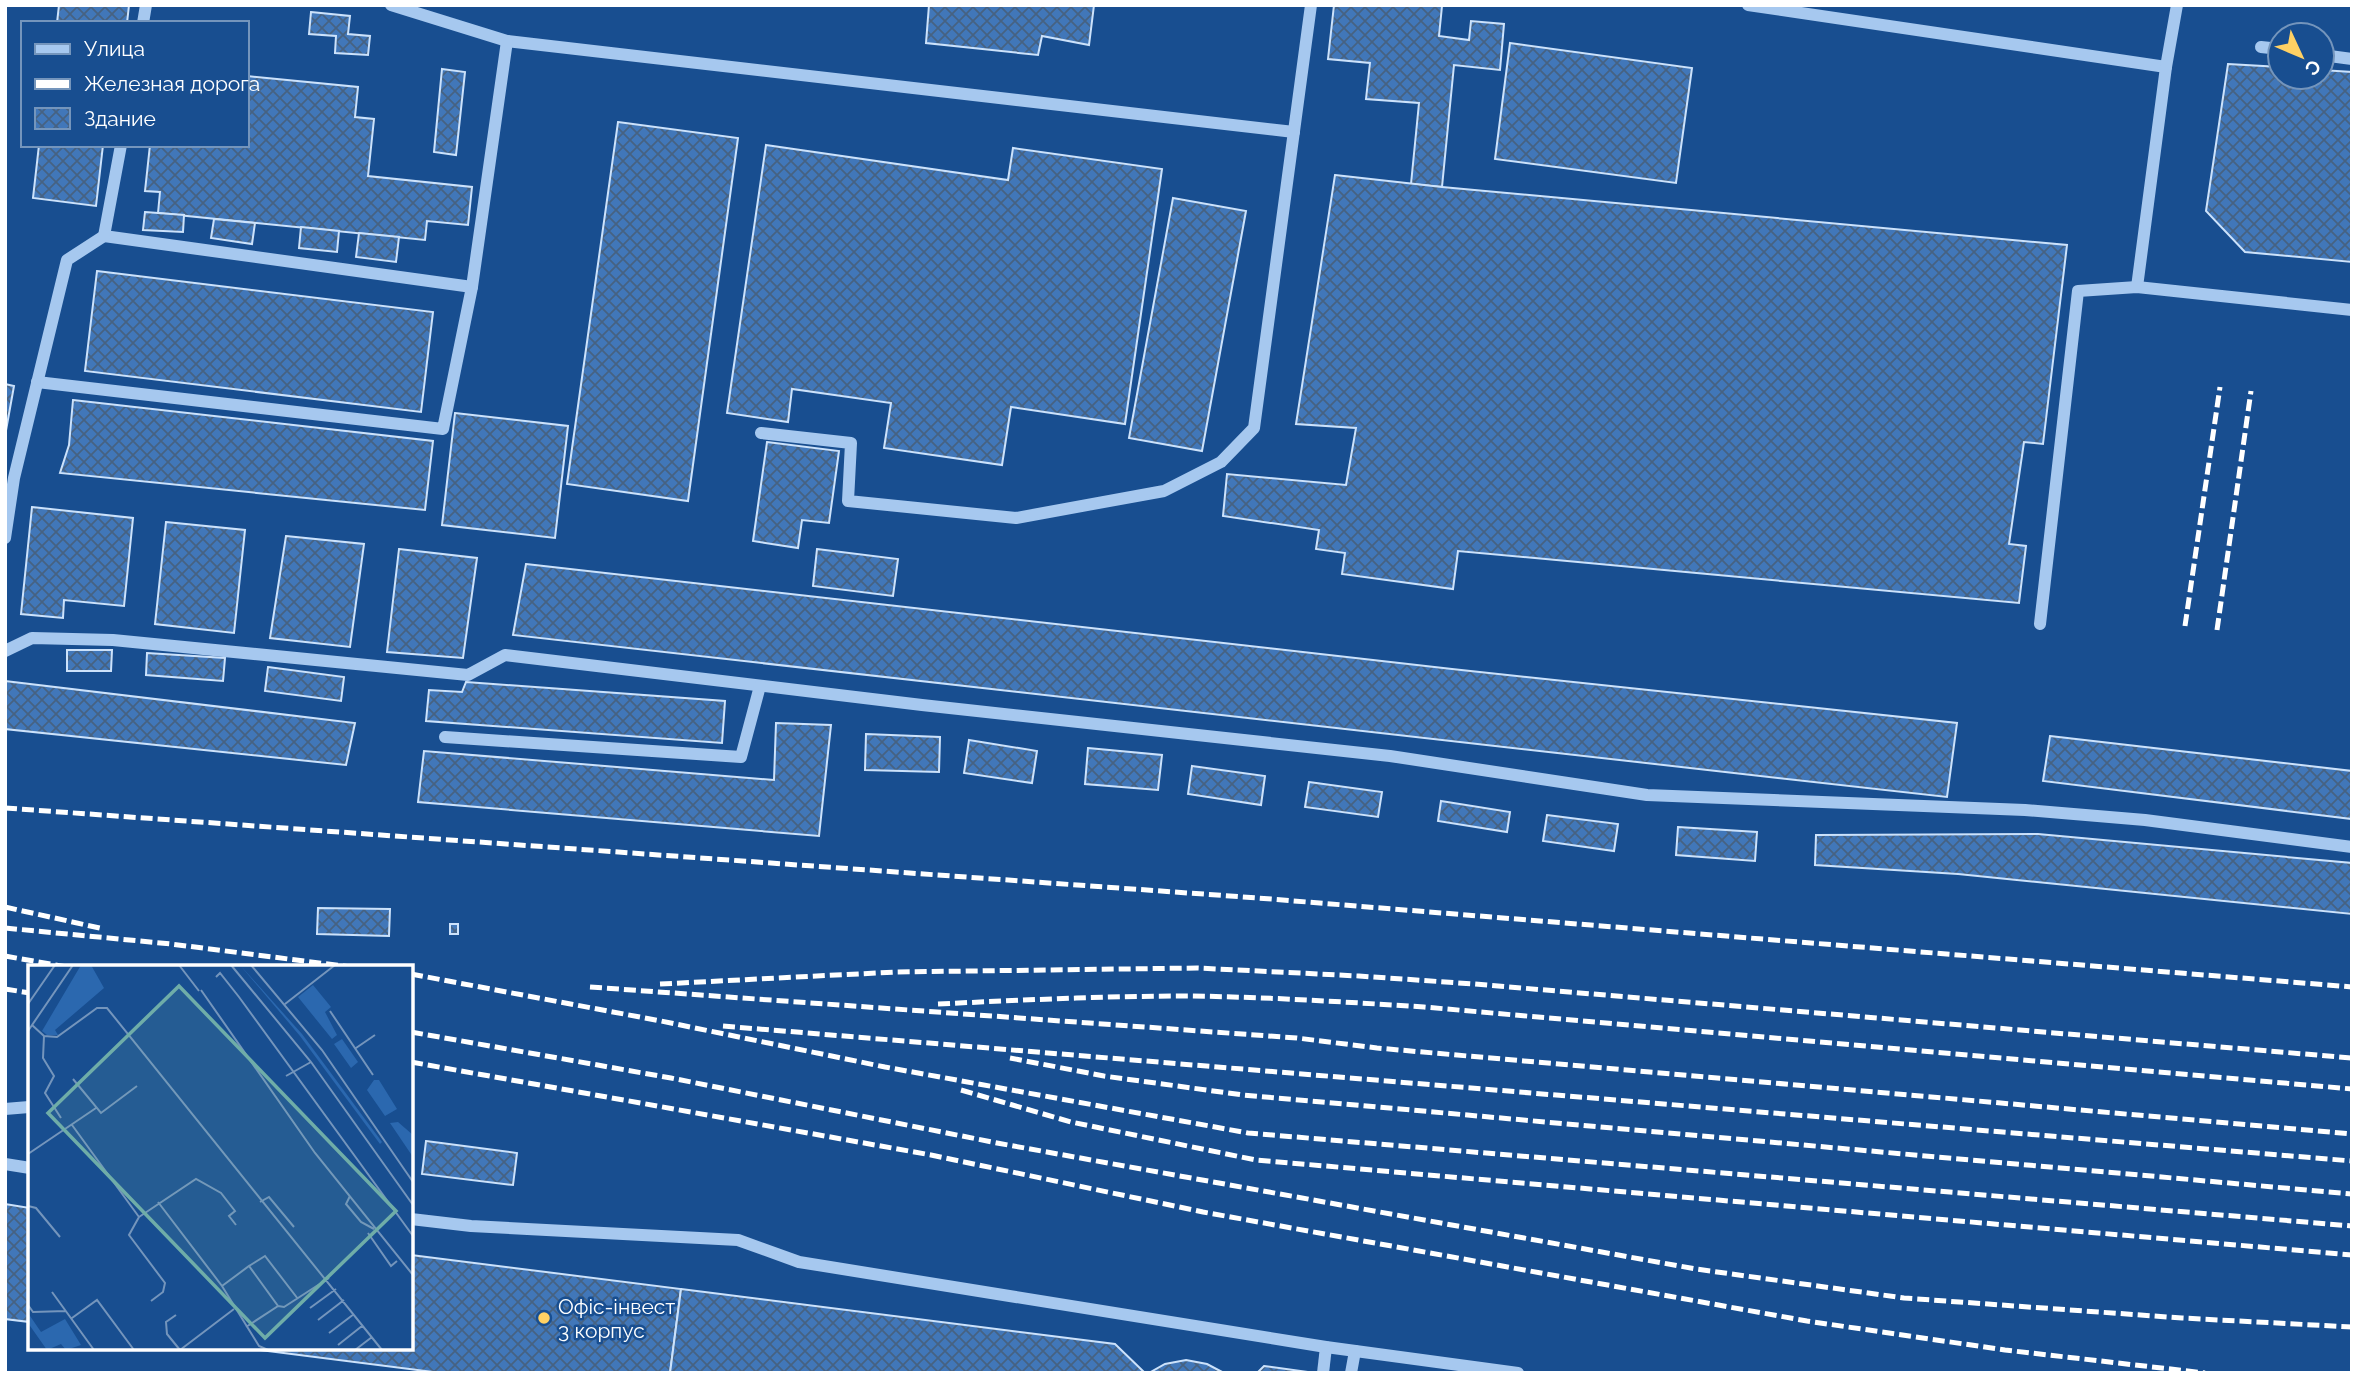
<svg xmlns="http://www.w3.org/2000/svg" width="2357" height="1378" font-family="Raleway,sans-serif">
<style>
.building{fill:url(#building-cross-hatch);stroke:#cce2fb;stroke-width:2}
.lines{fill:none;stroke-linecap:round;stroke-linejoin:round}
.minor{stroke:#a6c8ef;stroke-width:12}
.rail{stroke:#fff;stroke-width:5;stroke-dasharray:12 5;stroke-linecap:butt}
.poi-dot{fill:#ffd164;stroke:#184e90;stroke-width:2.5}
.labels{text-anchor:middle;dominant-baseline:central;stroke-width:5;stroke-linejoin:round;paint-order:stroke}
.poi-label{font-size:21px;fill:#fff;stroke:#184e90;text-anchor:start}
.inset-road{fill:none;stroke:#7495bc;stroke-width:2}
.view{fill:#6fada8;fill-opacity:0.15;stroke:#6fada8;stroke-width:3.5}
.inset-edge{fill:none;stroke:#fff;stroke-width:3.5}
</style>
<defs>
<pattern id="building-cross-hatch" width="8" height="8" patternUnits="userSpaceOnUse" patternTransform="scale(1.75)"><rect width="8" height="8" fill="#4177b9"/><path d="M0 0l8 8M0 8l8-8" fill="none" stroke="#466282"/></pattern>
</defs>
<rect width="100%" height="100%" fill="#184e90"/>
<g class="building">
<path d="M59,5H129L127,23H57Z"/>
<path d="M929,5H1094L1089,45L1042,36L1038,55L926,43Z"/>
<path d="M1334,5L1442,6L1439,36L1469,40L1471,21L1504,24L1500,70L1454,65L1442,187L1411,184L1419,103L1366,99L1370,63L1328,59Z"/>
<path d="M311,12L350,16L348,34L370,36L368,55L335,53L336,36L309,34Z"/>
<path d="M1510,43L1692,68L1676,183L1495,159Z"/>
<path d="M2228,64L2280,67V77H2322V70L2352,72V262L2245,252L2206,211Z"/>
<path d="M442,69L465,72L456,155L434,152Z"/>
<path d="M247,76L358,87L355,117L374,119L368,176L472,187L468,225L427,221L425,240L158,213L160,192L145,191L150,145H247Z"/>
<path d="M618,122L738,138L688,501L567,484Z"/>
<path d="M39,145H103L96,206L33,198Z"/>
<path d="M766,145L1008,180L1013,148L1162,169L1125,424L1011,407L1002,465L884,448L891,403L792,389L788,422L727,413Z"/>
<path d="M1335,175L1442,187L2067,245L2043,444L2024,442L2009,544L2026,546L2019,603L1458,551L1453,589L1342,574L1345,553L1316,549L1319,530L1223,516L1227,474L1346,485L1356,428L1296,424Z"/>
<path d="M1173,198L1246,211L1202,451L1129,438Z"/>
<path d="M145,212L184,215L183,232L143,230Z"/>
<path d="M214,219L255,223L252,244L211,238Z"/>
<path d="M301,227L339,231L337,252L299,248Z"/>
<path d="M359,233L399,237L396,262L356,257Z"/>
<path d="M97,271L433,312L421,412L85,371Z"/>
<path d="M5,384L14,386L5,436Z"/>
<path d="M73,400L433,441L425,510L60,473L69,445Z"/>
<path d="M455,413L568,426L555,538L442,525Z"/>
<path d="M767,442L839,451L829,523L802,520L798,548L753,541Z"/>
<path d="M32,507L133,518L124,606L64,600L63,618L21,614Z"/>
<path d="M166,522L245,530L234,633L155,624Z"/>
<path d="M286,536L364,544L350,647L270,638Z"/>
<path d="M399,549L477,558L463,658L387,652Z"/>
<path d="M817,549L898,559L893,596L813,586Z"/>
<path d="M526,564L1452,669L1957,723L1947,797L513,635Z"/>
<path d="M67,650H112L111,671H67Z"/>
<path d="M147,653L225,658L223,681L146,675Z"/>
<path d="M268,667L344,677L341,701L265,691Z"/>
<path d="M5,681L355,723L346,765L5,729Z"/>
<path d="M466,682L725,701L722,743L426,721L429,690L462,692Z"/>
<path d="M776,723L831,725L819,836L418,802L424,751L774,780Z"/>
<path d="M866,734L940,737L939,772L865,770Z"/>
<path d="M2050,736L2352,771V819L2043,781Z"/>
<path d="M969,740L1037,751L1032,783L964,773Z"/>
<path d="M1088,748L1162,755L1158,790L1085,784Z"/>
<path d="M1192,766L1265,776L1261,805L1188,794Z"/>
<path d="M1309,782L1382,792L1378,817L1305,807Z"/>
<path d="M1441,801L1510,812L1507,832L1438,821Z"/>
<path d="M1547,815L1618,824L1614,851L1543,841Z"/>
<path d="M1678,827L1757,832L1755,861L1676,855Z"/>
<path d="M2038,834L2352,863V914L1958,874L1815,865L1816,835Z"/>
<path d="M318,908L390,909L389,936L317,934Z"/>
<rect x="450" y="924" width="8" height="10"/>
<path d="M426,1141L517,1153L513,1185L422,1174Z"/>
<path d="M5,1204L30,1208V1322L5,1319Z"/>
<path d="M411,1255L681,1289L670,1373H441L244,1348H411Z"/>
<path d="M681,1289L1115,1344L1145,1373H670Z"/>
<path d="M1186,1360L1207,1364L1224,1373H1149L1165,1364Z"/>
<path d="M1264,1366L1315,1373H1257Z"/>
</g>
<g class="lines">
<g class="minor">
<path d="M391,5L507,41L1294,132"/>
<path d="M1748,5L2166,67"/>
<path d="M143,23L146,5"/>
<path d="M2261,47L2280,49"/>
<path d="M2322,55L2352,59"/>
<path d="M121,145L104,236L472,287L507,41"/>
<path d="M2137,287L2166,67L2177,5"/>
<path d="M37,382L443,429L472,287"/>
<path d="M761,433L851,443L848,501L1016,518L1164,491L1221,462L1254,428L1311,5"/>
<path d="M5,538L14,478L67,260L104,236"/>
<path d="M2040,624L2078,291L2137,287L2352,310"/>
<path d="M5,651L32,638L113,640L468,675L505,655L922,705L1390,756L1647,795L2025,810L2145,820L2352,847"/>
<path d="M445,737L741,757L760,686"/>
<path d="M5,1109L29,1107"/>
<path d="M5,1164L30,1168"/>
<path d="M411,1219L471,1226L738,1240L799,1262L1326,1347L1518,1373"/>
<path d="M1323,1373L1326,1347"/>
<path d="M1351,1373L1355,1351"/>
</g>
<g class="rail">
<path d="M2185,626L2220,387"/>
<path d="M2217,630L2251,391"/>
<path d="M5,808L1258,898L2352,987"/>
<path d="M5,907L104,929"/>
<path d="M5,928L171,944L351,967"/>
<path d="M5,956L67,967"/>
<path d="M411,974L661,1021L885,1067L1248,1133L2352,1226"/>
<path d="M660,984L896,972L1197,968L1359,976L1474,984L2352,1058"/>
<path d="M590,987L1297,1038L1377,1048L2352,1134"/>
<path d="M5,989L30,993"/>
<path d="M938,1004C1022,1000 1105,996 1189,996C1268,997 1346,1002 1424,1007L2352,1089"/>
<path d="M723,1026L2352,1161"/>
<path d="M411,1032L671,1078L997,1143L1696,1269L1904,1298L2182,1318L2352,1327"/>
<path d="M1010,1058L1104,1076L1243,1095L2352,1194"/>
<path d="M411,1062L931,1155L1203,1212L1807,1321L2005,1350L2205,1373"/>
<path d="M961,1090L1071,1122L1256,1160L2352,1255"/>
</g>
</g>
<circle class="poi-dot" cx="544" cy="1318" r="7"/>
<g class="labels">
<g class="poi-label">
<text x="558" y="1306">Офіс-інвест<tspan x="558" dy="24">3 корпус</tspan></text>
</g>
</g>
<g transform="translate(28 965)">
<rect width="385" height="385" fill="#184e90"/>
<path d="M53,0H63L76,23L27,65L30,70H19L14,66ZM212,0L274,69L354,177L352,179L272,71ZM285,20L303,42L297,47L309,70L304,74L270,32ZM314,74L330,97L323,103L306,79ZM346,115H351L369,144L357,151L339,125ZM370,157L385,170V192L362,158ZM0,348L13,367L37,354L53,380L38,385L33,379L19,385L0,358Z" fill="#2b68af"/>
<path class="inset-road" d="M151,0L171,26M203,0L283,97L385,240M223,0L294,85L385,217M188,12L192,8L211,32L385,271M173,25L287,188L385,310M0,39L27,0M257,39L307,0M302,46L345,110M4,60L16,71L29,72L69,43H79L354,385M0,66L45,0M16,71L15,93L26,111L17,128L33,153M328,83L347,70M258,111L283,97M45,114L73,148L109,121M44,160L111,252L168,214L193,228L207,246L201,251L208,260M0,189L68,143M322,231L318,239L333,257L346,264M130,237L194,321L231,381L240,385M232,237L241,232L266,262M0,241L8,243L32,272M111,252L101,270L137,318L135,327L123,336M340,268L363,301L369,296M221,301L237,291L270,334M194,321L221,301L250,341L218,362M24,327L66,385M0,340L5,347L38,346M250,341L256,342L301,313M282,343L308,324M148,350L138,357L139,369L152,385M44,353L69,335L106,385M290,355L316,335M301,368L326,349M310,380L334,361M152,385L206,344M327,385L344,372"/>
<path class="view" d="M151,21L368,246L237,373L20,148Z"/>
<rect width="385" height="385" class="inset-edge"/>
</g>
<rect width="2357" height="1378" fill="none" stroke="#ffffff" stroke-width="14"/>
<rect x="21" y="21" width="228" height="126" fill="#184e90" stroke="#7495bc" stroke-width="2"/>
<rect x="35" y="44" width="35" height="10" fill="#a6c8ef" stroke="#7495bc" stroke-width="2"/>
<text x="84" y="56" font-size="21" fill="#ffffff">Улица</text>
<rect x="35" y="79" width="35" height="10" fill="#ffffff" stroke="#7495bc" stroke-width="2"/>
<text x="84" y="91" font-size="21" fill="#ffffff">Железная дорога</text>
<rect x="35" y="108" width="35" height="21" fill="url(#building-cross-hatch)" stroke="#7495bc" stroke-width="2"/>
<text x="84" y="126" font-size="21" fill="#ffffff">Здание</text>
<g transform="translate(2301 56) rotate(134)"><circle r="33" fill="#184e90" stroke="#7495bc" stroke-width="2"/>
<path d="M0-5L12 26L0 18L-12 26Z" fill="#ffd164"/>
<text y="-10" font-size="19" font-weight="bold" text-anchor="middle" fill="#ffffff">С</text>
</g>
</svg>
